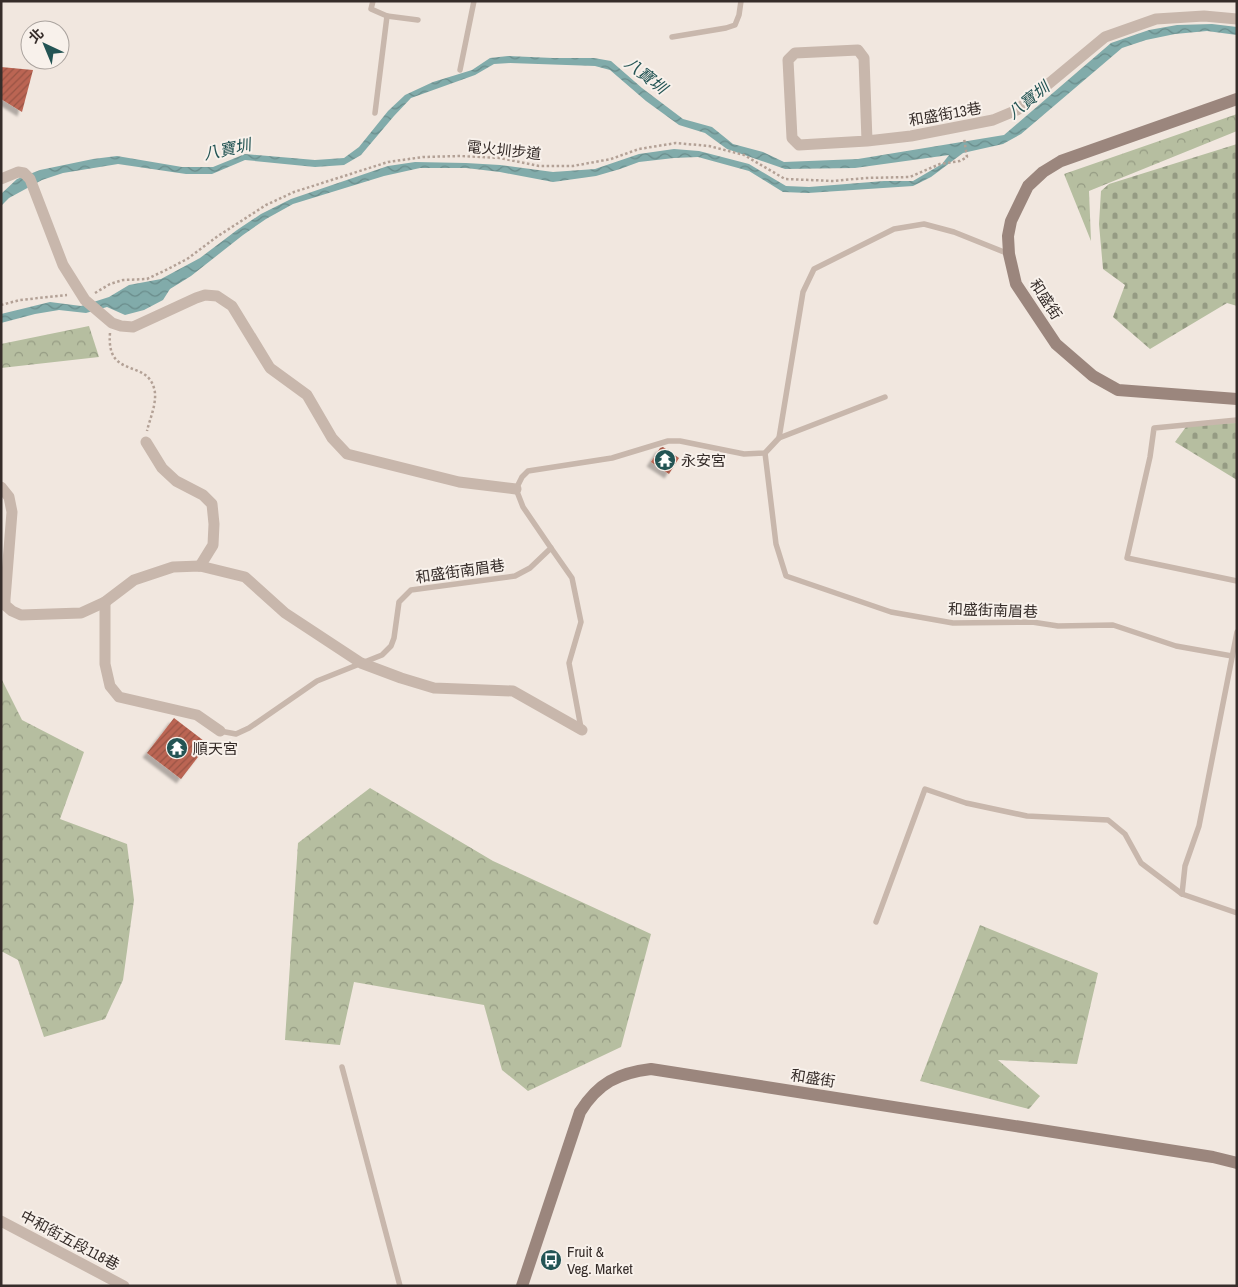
<svg xmlns="http://www.w3.org/2000/svg" width="1238" height="1287" font-family="'Archivo Narrow','Noto Sans TC',sans-serif">
<style>
.forest{fill:url(#forest-crowns)}
.cemetery{fill:url(#cemetery-stones)}
.water{fill:url(#water-waves)}
.building{fill:url(#building-hatch);filter:url(#shadow)}
.lines{fill:none;stroke-linecap:round;stroke-linejoin:round}
.path{stroke:#b3a196;stroke-width:2.5;stroke-dasharray:2.5 2.5;stroke-linecap:butt}
.service{stroke:#c8b7ac;stroke-width:5.5}
.minor{stroke:#c8b7ac;stroke-width:11}
.secondary{stroke:#9b867d;stroke-width:12}
.labels{text-anchor:middle;dominant-baseline:central;stroke-width:4;stroke-linejoin:round;paint-order:stroke}
.street-label{font-size:15px;fill:#362d2a;stroke:#f8f1eb}
.poi-label{font-size:15px;fill:#362d2a;stroke:#f8f1eb;text-anchor:start}
.water-label{font-size:16px;font-style:italic;fill:#235454;stroke:#f8f1eb}
</style>
<defs>
<pattern id="forest-crowns" width="20" height="18" patternUnits="userSpaceOnUse" patternTransform="scale(1.25)"><rect width="20" height="18" fill="#b6bea0"/><path d="M2 6a3 3 0 1 1 6 0M12 15a3 3 0 1 1 6 0" fill="none" stroke="#959b83"/></pattern>
<pattern id="cemetery-stones" width="16" height="16" patternUnits="userSpaceOnUse" patternTransform="scale(1.25)"><rect width="16" height="16" fill="#b6bea0"/><path d="M2 7V4a2 2 0 0 1 4 0v3zM10 15v-3a2 2 0 0 1 4 0v3z" fill="#959b83"/></pattern>
<pattern id="water-waves" width="16" height="10" patternUnits="userSpaceOnUse" patternTransform="scale(1.25)"><rect width="16" height="10" fill="#81abaa"/><path d="M0 5q4-4 8 0t8 0" fill="none" stroke="#6a8c8b"/></pattern>
<pattern id="building-hatch" width="6" height="6" patternUnits="userSpaceOnUse" patternTransform="scale(1.25)"><rect width="6" height="6" fill="#bb6553"/><path d="M-1 1l2-2M0 6l6-6M5 7l2-2" fill="none" stroke="#995445"/></pattern>
<filter id="shadow"><feDropShadow dx="-4.5" dy="4.5" stdDeviation="1" flood-color="#0004"/></filter>
</defs>
<rect width="100%" height="100%" fill="#f1e7df"/>
<g class="forest">
<path d="M1237,114V131L1089,191L1091,241L1064,174Z"/>
<path d="M89,326L99,357L1,368V344Z"/>
<path d="M1,678L22,720L84,752L60,819L127,844L134,900L123,980L105,1019L44,1037L18,960L1,951Z"/>
<path d="M370,788L493,861L651,934L621,1047L528,1091L502,1070L484,1005L354,982L340,1045L285,1040L298,843Z"/>
<path d="M980,925L1098,973L1077,1064L998,1060L1040,1096L1029,1109L920,1081Z"/>
</g>
<g class="cemetery">
<path d="M1237,144V306L1227,303L1150,349L1113,317L1125,285L1103,269L1099,224L1101,191L1109,184Z"/>
<path d="M1237,423V480L1175,442L1188,424Z"/>
</g>
<path class="water" d="M1212,24L1237,27V35L1207,31L1175,34L1146,40L1122,48L1021,134L1003,144L963,153L931,177L913,186L808,193L783,192L749,171L698,157L674,158L639,162L620,169L596,176L553,182L500,172L466,168H420L384,176L293,204L266,219L243,235L191,276L170,289L163,300L144,310L125,315L107,307L86,313L59,310L35,314L1,323V314L50,302L81,306L109,297L129,285L161,279L200,258L237,230L261,214L291,199L388,166L415,162L466,163L500,165L553,172L595,169L639,154L674,149L699,151L749,164L786,186L809,187L884,181H913L942,164L949,155L855,168L785,169L727,149L705,133L679,125L646,101L610,70L595,66L510,63L494,64L475,75L411,98L394,116L361,155L344,165L315,167L245,160L212,174H186L118,164L63,173L42,180L9,198L1,206V194L17,179L40,170L93,159L117,156L182,167H213L245,154L315,160L344,158L359,147L388,111L405,95L433,82L472,70L490,58L508,56L553,58H594L611,61L642,88L683,119L712,127L733,144L763,152L784,162L858,159L1004,135L1111,43L1149,30L1177,25Z"/>
<g class="building">
<path d="M1,67L33,70L22,112L1,99Z"/>
<path d="M663,447L679,458L669,474L651,462L660,448Z"/>
<path d="M174,718L208,744L181,779L147,753Z"/>
</g>
<g class="lines">
<g class="path">
<path d="M95,293L110,284L123,280L147,279L168,269L187,259L218,236L266,205L294,192L388,162L423,157L460,156L500,158L539,166H573L611,159L639,149L676,143L709,146L744,155L785,179L834,181L865,178L910,177L940,164L960,161L967,157L964,138"/>
<path d="M1,305L20,300L67,295"/>
<path d="M110,333C106,379 146,359 154,388C158,401 150,418 147,431"/>
</g>
<g class="service">
<path d="M373,1L371,9L387,16L418,20"/>
<path d="M672,37L726,28L735,25L739,15L741,1"/>
<path d="M460,70L474,1"/>
<path d="M375,113L387,16"/>
<path d="M1237,420L1154,428L1150,457L1127,558L1237,581"/>
<path d="M779,438L885,397"/>
<path d="M765,453L776,544L786,576L891,612L953,623L1032,622L1058,626L1113,625L1176,646L1232,656"/>
<path d="M551,548L572,578L581,622L569,663L581,728"/>
<path d="M1237,632L1199,826L1185,866L1182,894L1237,913"/>
<path d="M220,731L236,734L249,728L317,681L382,655L391,646L394,638L399,602L411,590L515,576L530,568L551,548L523,507L516,489L522,477L528,471L612,458L668,441H680L744,454L765,453L779,438L803,292L814,269L894,229L924,224L954,232L1009,254"/>
<path d="M876,922L925,789L966,803L1027,816L1108,820L1125,834L1141,863L1182,894"/>
<path d="M342,1067L400,1286"/>
</g>
<g class="minor">
<path d="M867,141L864,58L858,50L795,53L788,60L792,138L799,145L867,141L911,136L993,120L1017,110L1105,37L1156,19L1204,16L1237,19"/>
<path d="M1,179L18,172L24,173L30,179L63,265L85,300L112,323L121,326L133,327L196,298L205,295L217,296L232,306L270,368L307,395L332,438L347,454L459,482L516,489"/>
<path d="M146,442L162,468L176,481L203,495L212,504L214,524L213,545L200,566"/>
<path d="M1,487L9,497L12,512L5,599V605L12,611L21,615L81,613L105,602L134,580L173,567L200,566L245,577L285,613L361,663L401,678L434,688L513,691L582,730"/>
<path d="M105,602V664L110,686L119,697L197,715L220,731"/>
<path d="M1,1221L124,1286"/>
</g>
<g class="secondary">
<path d="M1237,99L1061,161L1043,172L1028,186L1011,221L1008,236L1009,254L1016,284L1056,344L1093,376L1118,390L1237,399"/>
<path d="M522,1286L580,1112C598,1083 618,1073 651,1069L1213,1157L1237,1163"/>
</g>
</g>
<defs>
<g id="temple-disc" transform="scale(1.125)"><circle r="9.5" fill="#235454" stroke="#f8f1eb"/><path d="M0-6L5-2H3V0L6.5 2.5H4V6H1.5V3h-3V6H-4V2.5H-6.5L-3 0V-2H-5Z" fill="#fff"/></g>
<g id="bus-disc" transform="scale(1.125)"><circle r="9.5" fill="#235454" stroke="#f8f1eb"/><path d="M-5-6H5V4H4V6H2V4H-2V6H-4V4H-5ZM-3.5-4V0h7V-4ZM-3.5 1.2v1.5H-2V1.2ZM2 1.2v1.5H3.5V1.2Z" fill="#fff"/></g>
</defs>
<g fill-rule="evenodd">
<use href="#temple-disc" x="665" y="460"/>
<use href="#temple-disc" x="177" y="748"/>
<use href="#bus-disc" x="551" y="1260"/>
</g>
<g class="labels">
<g class="street-label">
<text transform="translate(945 114) rotate(-10)">和盛街13巷</text>
<text transform="translate(504 150) rotate(6)">電火圳步道</text>
<text transform="translate(1046 299) rotate(57)">和盛街</text>
<text transform="translate(460 571) rotate(-8)">和盛街南眉巷</text>
<text transform="translate(993 610) rotate(2)">和盛街南眉巷</text>
<text transform="translate(813 1078) rotate(9)">和盛街</text>
<text transform="translate(70 1240) rotate(28)">中和街五段118巷</text>
</g>
<g class="poi-label">
<text x="681" y="460">永安宮</text>
<text x="193" y="748">順天宮</text>
<text x="567" y="1251">Fruit &amp;<tspan x="567" dy="17">Veg. Market</tspan></text>
</g>
<g class="water-label">
<text transform="translate(646 75) rotate(38)">八寶圳</text>
<text transform="translate(1028 100) rotate(-39)">八寶圳</text>
<text transform="translate(227 149) rotate(-12)">八寶圳</text>
</g>
</g>
<rect width="1238" height="1287" fill="none" stroke="#362d2a" stroke-width="5"/>
<g transform="translate(45 45) rotate(316)"><circle r="24" fill="#f8f1eb" stroke="#aaa39e"/>
<path d="M0-4L9 19L0 12L-9 19Z" fill="#235454"/>
<text y="-8" font-size="14" font-weight="bold" text-anchor="middle" fill="#362d2a">北</text>
</g>
</svg>
